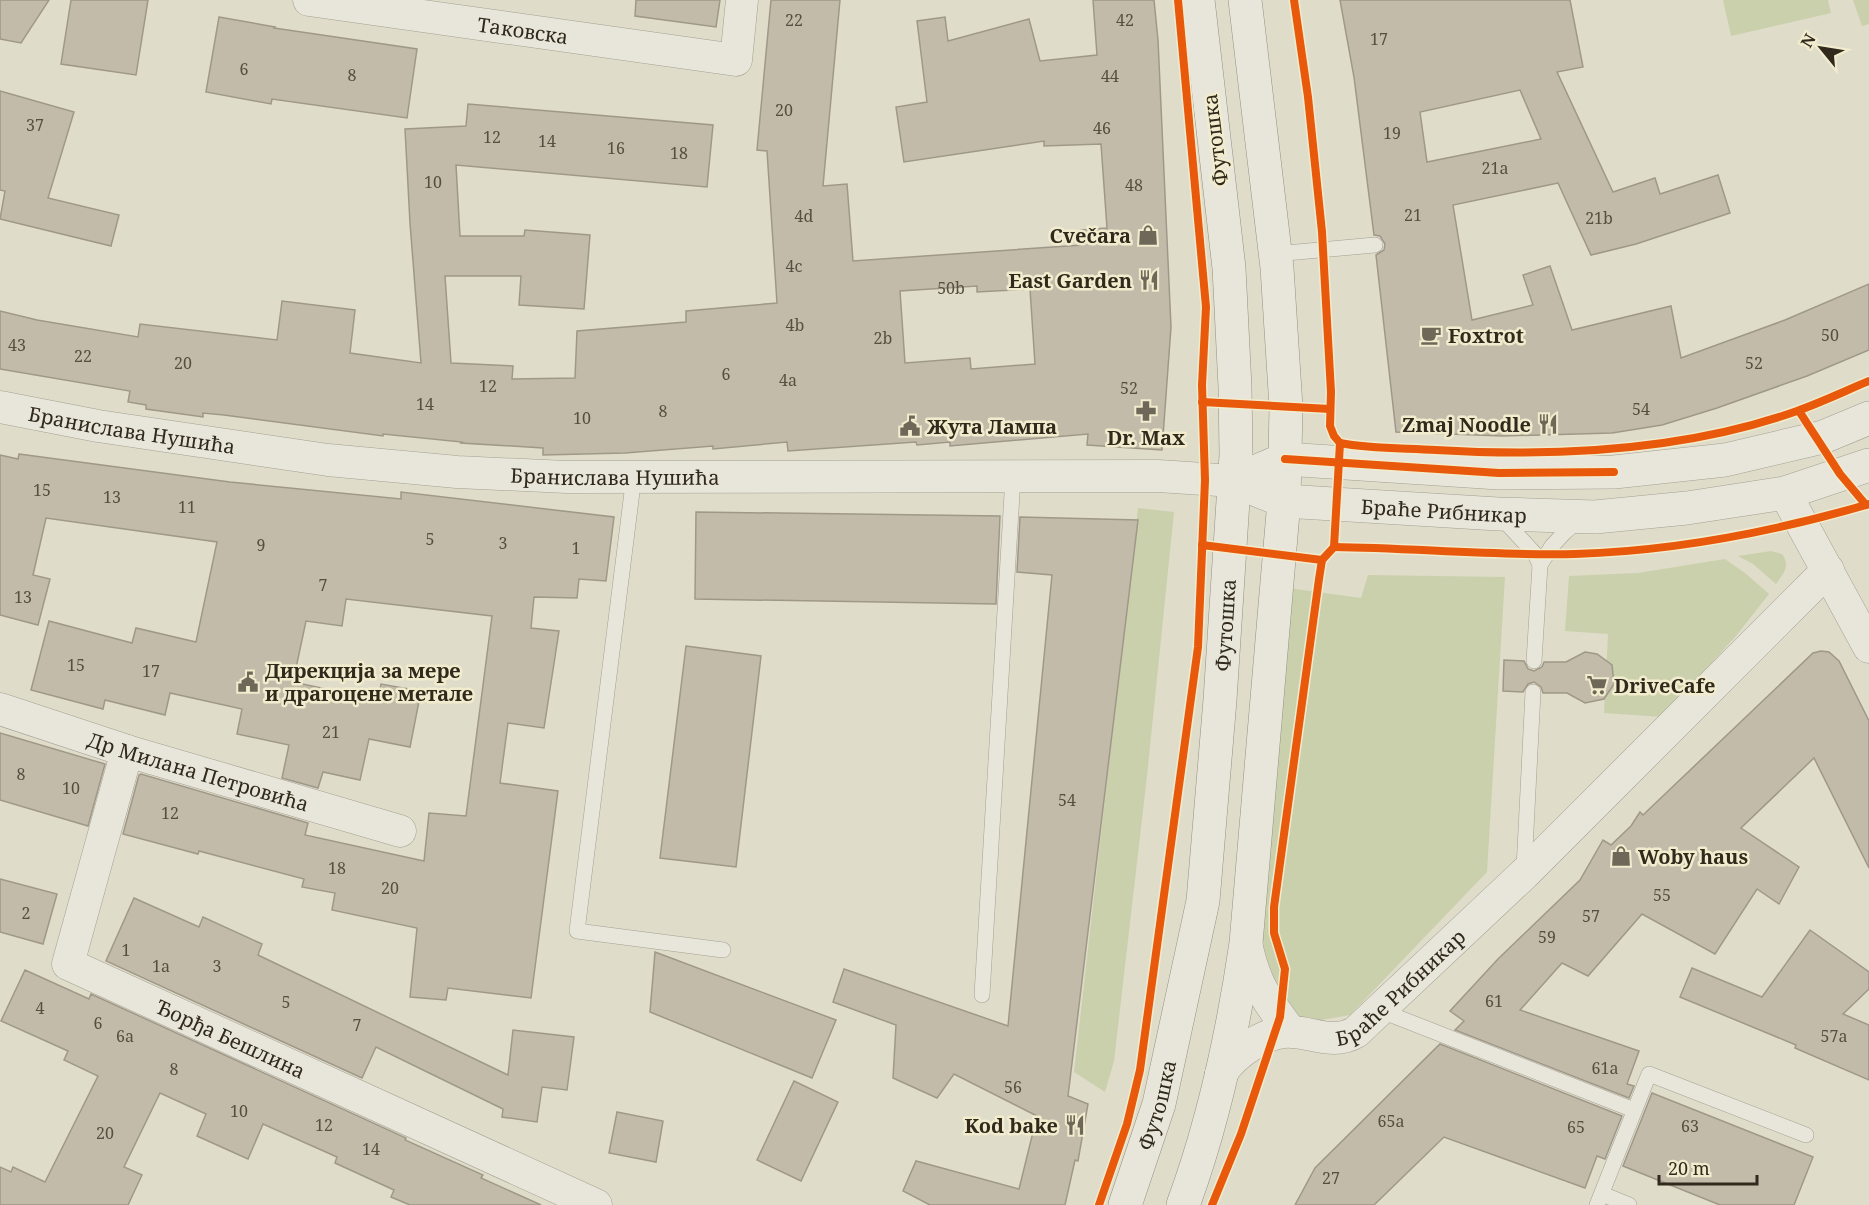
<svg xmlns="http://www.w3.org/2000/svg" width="1869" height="1205" font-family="'Noto Serif',serif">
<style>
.green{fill:#cbd0ac}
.building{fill:#c3bbaa;stroke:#9f9889;stroke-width:1.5;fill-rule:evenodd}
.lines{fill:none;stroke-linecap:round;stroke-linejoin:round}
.service-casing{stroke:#a4a093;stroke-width:16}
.minor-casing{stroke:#a4a093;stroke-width:33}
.tertiary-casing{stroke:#a4a093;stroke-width:34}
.secondary-casing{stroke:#949083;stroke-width:34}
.service{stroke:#e8e6da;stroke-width:15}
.minor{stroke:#e8e6da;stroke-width:32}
.tertiary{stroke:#e8e6da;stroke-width:33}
.secondary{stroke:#e8e6da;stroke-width:33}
.cycleway-casing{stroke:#f2ecce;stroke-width:11}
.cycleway{stroke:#e8590c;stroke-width:8}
.labels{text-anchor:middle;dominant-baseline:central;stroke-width:5;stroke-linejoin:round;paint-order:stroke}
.number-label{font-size:16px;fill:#564e40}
.street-label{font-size:20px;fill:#31291c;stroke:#f2ecce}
.poi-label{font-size:20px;font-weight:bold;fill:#31291c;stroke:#f2ecce;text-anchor:start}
</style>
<rect width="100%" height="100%" fill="#dfdcc9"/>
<g class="green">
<path d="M1723,0H1828L1831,13L1731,36Z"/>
<path d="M1853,0H1869V24L1862,26Z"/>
<path d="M1138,508L1174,512L1147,776L1114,1061L1105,1092L1074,1072Z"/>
<path d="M1771,551L1782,554C1791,566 1783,574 1776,584L1753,564L1738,556Z"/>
<path d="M1725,559L1745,573L1769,594L1736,636L1662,717L1604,713L1608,634L1565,631L1569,576L1638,573Z"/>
<path d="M1368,575L1505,577L1487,872L1350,1015L1321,1020L1300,1018L1271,991L1256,945L1288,588L1361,598Z"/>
</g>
<g class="building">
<path d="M0,0H49L21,43L0,39Z"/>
<path d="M71,0H148L136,75L61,64Z"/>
<path d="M636,0H720L716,27L635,16Z"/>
<path d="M771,0H840L823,186L847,184L853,261L1082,245L1081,230L1107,228L1101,144L1044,146V141L904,162L896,107L927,102L917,21L945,17L948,41L1029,19L1040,61L1097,55L1093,0H1154L1158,40L1171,327L1162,450L1087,445L1088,434L950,446V442L917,445L916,442L788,451L787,442L713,449V446L625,453L543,455V448L461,443L462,442L383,434V436L224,415L203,413V417L146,409V405L128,402L130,391L0,369V311L37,320L138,337L140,324L277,340L282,301L355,310L350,353L421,363L410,223L405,129L466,126L468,104L713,125L707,187L456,165L460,236H524L525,230L590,235L584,309L519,305L521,276H445L451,363L513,366L512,379L575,378L577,331L686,322V311L777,303L767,151L757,150ZM977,286V292L1030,289L1035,364L971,369L970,358L905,363L900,291Z"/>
<path d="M1340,0H1570L1583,67L1557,72L1613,192L1655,178L1660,194L1718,175L1730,213L1636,244L1591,255L1558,183L1453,205L1472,320L1533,305L1523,275L1550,266L1572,330L1671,306L1681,358L1785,320L1869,284V350L1807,376L1717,408L1662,425L1612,433L1503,436L1396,432L1376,255L1384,250L1385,244L1380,236L1374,235L1354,77ZM1520,90L1541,139L1427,162L1420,112Z"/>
<path d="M219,17L275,27L274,28L417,49L407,118L272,99L271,104L206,92Z"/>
<path d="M0,91L74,112L48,198L119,215L111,246L0,219L5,191L0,190Z"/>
<path d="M19,454L230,482L401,499V492L614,517L606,581L579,579L577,598L534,597L531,628L559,631L544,728L508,723L500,783L558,791L531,998L448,988L446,1000L410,997L417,928L332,910L335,893L302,887L304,879L199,851L198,854L123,834L139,775L141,774L308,823L305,835L424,861L429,813L466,816L492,616L346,599L342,626L306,621L293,682L378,700L381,684L421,691L410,747L369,739L360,780L323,772L318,788L282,778L289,745L237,734L242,709L170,693L165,715L105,700L103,709L31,690L49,621L132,643L136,628L196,642L217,542L46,518L33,575L50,579L38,625L0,615V455L18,459Z"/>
<path d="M696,512L1000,516L996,604L695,599Z"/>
<path d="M1020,517L1138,520L1068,1096L1088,1104L1078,1161L1075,1160L1065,1205H930L903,1191L916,1161L1019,1189L1037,1116L954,1074L937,1098L893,1078L896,1025L833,1002L844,969L1008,1026L1052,575L1017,572Z"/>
<path d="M686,646L761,656L736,867L660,858Z"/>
<path d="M1821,651L1829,652L1839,661L1869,721V868L1814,758L1741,828L1799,867L1779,904L1757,889L1715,954L1642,914L1588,976L1562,963L1520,1010L1639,1051L1627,1084L1634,1086L1629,1098L1455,1030L1464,1021L1450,1011L1498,959L1580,880L1603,840L1611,845L1631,826L1640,812L1643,815L1813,653Z"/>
<path d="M1585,652L1597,654L1612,665L1614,684L1604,699L1585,703L1567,693H1543L1541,687L1534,682L1528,684L1523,692L1503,691L1504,660L1524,661L1528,669L1534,671L1542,667L1544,662H1566Z"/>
<path d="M0,733L105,764L88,826L0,800Z"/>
<path d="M0,879L57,894L43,944L0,932Z"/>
<path d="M134,898L199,927L203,917L262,944L258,955L508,1075L513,1030L574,1037L567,1090L542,1087L537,1122L502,1117L503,1109L376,1047L362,1078L106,961Z"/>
<path d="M1810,930L1869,972V989L1843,1014L1869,1025V1080L1795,1048L1796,1045L1680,997L1692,968L1762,997Z"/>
<path d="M655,952L836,1020L812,1078L650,1012Z"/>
<path d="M25,970L89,999L91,994L406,1138L405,1140L483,1175L481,1178L541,1205H410L391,1197L394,1190L335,1163L337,1157L263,1124L248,1159L197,1136L206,1114L160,1093L124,1167L142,1175L128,1205H0V1167L11,1172L13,1167L45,1182L98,1076L64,1060L68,1051L1,1021Z"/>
<path d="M1440,1044L1622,1116L1605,1159L1597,1156L1585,1188L1444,1137L1374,1205H1295L1315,1168Z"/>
<path d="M794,1081L838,1102L801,1181L757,1160Z"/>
<path d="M1652,1093L1813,1157L1794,1205H1720L1623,1166Z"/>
<path d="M617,1112L663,1121L656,1162L609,1153Z"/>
</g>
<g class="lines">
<g class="service-casing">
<g id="service">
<path d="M1275,254L1375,245"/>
<path d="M634,476L577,931L723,950"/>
<path d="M1500,516L1535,554L1540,565"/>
<path d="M1534,661L1540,565L1552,546L1565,532L1578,521"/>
<path d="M1524,869L1533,692"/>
<path d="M982,995L1013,477"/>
<path d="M1379,1010L1634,1110"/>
<path d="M1602,1194L1629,1205"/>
<path d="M1597,1205L1649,1074L1806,1135"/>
</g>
</g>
<g class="minor-casing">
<g id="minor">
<path id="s1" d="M309,0L736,60L742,0"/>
<path id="s2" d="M0,407L98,426L328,460L457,472L567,477L1158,476L1234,481"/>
<path d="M1785,493L1869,647"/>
<path id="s3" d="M0,709L127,751L400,831"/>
<path id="s4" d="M127,751L68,964L596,1205"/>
<path d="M1246,943C1254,983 1266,999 1290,1031"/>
<path id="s5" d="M1221,1074C1233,1054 1267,1030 1292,1032C1315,1033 1334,1045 1356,1032L1524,874L1828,570"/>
</g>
</g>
<g class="tertiary-casing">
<g id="tertiary">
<path d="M1234,481L1285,459L1499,473L1614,472L1725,460L1823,437L1869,418"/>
<path id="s6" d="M1234,481L1284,501L1498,514L1595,517L1687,508L1785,493L1869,465"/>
</g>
</g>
<g class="secondary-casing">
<g id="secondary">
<path id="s7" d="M1125,1205L1159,1104L1203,901L1220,700L1236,455L1235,387L1229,268L1198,0"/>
<path d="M1183,1205C1214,1121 1233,1032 1246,943L1284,501L1286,407L1277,268L1245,0"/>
</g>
</g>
<use href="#service" class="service"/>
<use href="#minor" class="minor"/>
<use href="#tertiary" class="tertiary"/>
<use href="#secondary" class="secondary"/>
<g class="cycleway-casing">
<g id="cycleway">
<path d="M1294,0L1308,97L1322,232L1331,392L1330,426L1334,436L1340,443C1371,449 1405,448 1436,450C1554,457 1685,451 1797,411C1822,402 1845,391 1869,381"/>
<path d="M1202,402L1330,409"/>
<path d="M1799,411L1840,474L1866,505"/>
<path d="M1285,459L1499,473L1614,472"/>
<path d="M1202,545L1322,560"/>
<path d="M1334,547C1414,548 1494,556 1575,554C1674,551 1773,532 1869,504"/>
<path d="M1099,1205L1127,1124L1140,1070L1198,647L1205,480L1202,385L1206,307L1178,0"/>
<path d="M1212,1205L1241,1134L1280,1017L1285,969L1274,933V907L1319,579L1322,560L1334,547L1340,443"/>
</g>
</g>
<use href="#cycleway" class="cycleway"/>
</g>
<defs>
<g id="shop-bare" transform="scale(1.62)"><path d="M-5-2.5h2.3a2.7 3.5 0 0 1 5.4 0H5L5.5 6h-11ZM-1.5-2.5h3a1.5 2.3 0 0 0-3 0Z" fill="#6e6859" stroke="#f2ecce" stroke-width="2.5" paint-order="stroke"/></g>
<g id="restaurant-bare" transform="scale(1.62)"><path d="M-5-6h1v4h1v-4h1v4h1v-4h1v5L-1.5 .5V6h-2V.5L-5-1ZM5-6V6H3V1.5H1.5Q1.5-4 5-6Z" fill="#6e6859" stroke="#f2ecce" stroke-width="2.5" paint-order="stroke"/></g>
<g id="cafe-bare" transform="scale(1.62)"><path d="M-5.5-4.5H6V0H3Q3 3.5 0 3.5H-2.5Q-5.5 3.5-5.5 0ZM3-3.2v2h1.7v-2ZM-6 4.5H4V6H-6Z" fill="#6e6859" stroke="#f2ecce" stroke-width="2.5" paint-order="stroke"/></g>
<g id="pharmacy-bare" transform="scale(1.62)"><path d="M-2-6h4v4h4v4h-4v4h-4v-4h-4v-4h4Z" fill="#6e6859" stroke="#f2ecce" stroke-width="2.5" paint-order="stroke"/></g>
<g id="civic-bare" transform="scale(1.62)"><path d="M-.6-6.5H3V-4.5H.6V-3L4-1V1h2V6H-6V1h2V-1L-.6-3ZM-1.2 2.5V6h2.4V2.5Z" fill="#6e6859" stroke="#f2ecce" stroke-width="2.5" paint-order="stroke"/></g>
<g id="supermarket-bare" transform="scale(1.62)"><path d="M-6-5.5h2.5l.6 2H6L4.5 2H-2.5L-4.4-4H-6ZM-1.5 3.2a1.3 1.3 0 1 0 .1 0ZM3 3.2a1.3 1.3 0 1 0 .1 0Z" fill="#6e6859" stroke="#f2ecce" stroke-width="2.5" paint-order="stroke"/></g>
</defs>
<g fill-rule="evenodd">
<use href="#shop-bare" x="1148" y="235"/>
<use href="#restaurant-bare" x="1149" y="280"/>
<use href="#cafe-bare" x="1431" y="335"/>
<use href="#pharmacy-bare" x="1146" y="411"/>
<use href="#restaurant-bare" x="1548" y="424"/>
<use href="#civic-bare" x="910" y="426"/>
<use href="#civic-bare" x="248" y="682"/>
<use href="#supermarket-bare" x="1597" y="685"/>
<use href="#shop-bare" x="1621" y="856"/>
<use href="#restaurant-bare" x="1075" y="1125"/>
</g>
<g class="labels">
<g class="number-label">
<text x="794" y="20">22</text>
<text x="1125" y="20">42</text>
<text x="1379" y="39">17</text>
<text x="244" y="69">6</text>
<text x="352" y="75">8</text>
<text x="1110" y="76">44</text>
<text x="784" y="110">20</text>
<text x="35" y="125">37</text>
<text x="1102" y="128">46</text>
<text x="1392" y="133">19</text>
<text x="492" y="137">12</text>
<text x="547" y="141">14</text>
<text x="616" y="148">16</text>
<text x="679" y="153">18</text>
<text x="1495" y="168">21a</text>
<text x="433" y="182">10</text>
<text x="1134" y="185">48</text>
<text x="1413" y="215">21</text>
<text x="804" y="216">4d</text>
<text x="1599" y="218">21b</text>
<text x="794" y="266">4c</text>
<text x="951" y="288">50b</text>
<text x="795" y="325">4b</text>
<text x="1830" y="335">50</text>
<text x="883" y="338">2b</text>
<text x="17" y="345">43</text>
<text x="83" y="356">22</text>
<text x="183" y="363">20</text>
<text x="1754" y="363">52</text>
<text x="726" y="374">6</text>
<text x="788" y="380">4a</text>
<text x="488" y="386">12</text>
<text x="1129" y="388">52</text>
<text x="425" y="404">14</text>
<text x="1641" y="409">54</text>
<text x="663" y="411">8</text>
<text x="582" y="418">10</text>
<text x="42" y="490">15</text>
<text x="112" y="497">13</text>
<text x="187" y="507">11</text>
<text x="430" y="539">5</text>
<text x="503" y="543">3</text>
<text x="261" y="545">9</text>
<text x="576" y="548">1</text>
<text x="323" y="585">7</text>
<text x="23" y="597">13</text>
<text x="76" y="665">15</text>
<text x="151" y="671">17</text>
<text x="331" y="732">21</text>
<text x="21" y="774">8</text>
<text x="71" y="788">10</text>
<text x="1067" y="800">54</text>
<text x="170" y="813">12</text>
<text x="337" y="868">18</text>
<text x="390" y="888">20</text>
<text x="1662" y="895">55</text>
<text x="26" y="913">2</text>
<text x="1591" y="916">57</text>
<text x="1547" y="937">59</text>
<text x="126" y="950">1</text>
<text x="161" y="966">1a</text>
<text x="217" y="966">3</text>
<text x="1494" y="1001">61</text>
<text x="286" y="1002">5</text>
<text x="40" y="1008">4</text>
<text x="98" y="1023">6</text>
<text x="357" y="1025">7</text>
<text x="125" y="1036">6a</text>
<text x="1834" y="1036">57a</text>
<text x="1605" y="1068">61a</text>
<text x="174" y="1069">8</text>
<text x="1013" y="1087">56</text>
<text x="239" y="1111">10</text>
<text x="1391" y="1121">65a</text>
<text x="324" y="1125">12</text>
<text x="1690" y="1126">63</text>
<text x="1576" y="1127">65</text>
<text x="105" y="1133">20</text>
<text x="371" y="1149">14</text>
<text x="1331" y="1178">27</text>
</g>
<g class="street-label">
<text stroke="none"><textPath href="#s1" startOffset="216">Таковска</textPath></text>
<text transform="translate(1215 140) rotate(-97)">Футошка</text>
<text stroke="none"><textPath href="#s2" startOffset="134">Бранислава Нушића</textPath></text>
<text stroke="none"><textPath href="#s2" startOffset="620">Бранислава Нушића</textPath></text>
<text stroke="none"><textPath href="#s6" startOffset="214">Браће Рибникар</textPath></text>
<text stroke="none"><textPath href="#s7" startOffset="591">Футошка</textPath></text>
<text stroke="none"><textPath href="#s3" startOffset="208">Др Милана Петровића</textPath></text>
<text stroke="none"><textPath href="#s5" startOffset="213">Браће Рибникар</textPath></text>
<text stroke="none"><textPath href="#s4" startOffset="400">Ђорђа Бешлина</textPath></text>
<text stroke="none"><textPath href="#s7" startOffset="105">Футошка</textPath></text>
</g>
<g class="poi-label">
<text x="1131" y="235" text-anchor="end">Cvečara</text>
<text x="1132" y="280" text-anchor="end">East Garden</text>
<text x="1448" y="335">Foxtrot</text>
<text x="1531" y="424" text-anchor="end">Zmaj Noodle</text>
<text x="927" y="426">Жута Лампа</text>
<text x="1146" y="437" text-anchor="middle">Dr. Max</text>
<text x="265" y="670">Дирекција за мере<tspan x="265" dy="23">и драгоцене метале</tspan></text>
<text x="1614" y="685">DriveCafe</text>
<text x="1638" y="856">Woby haus</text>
<text x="1058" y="1125" text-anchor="end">Kod bake</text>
</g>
</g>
<g transform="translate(1821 48) rotate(300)" stroke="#f2ecce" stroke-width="4.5" paint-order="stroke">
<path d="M0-4.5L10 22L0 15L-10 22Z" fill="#31291c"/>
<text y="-9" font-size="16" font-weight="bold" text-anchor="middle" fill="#31291c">N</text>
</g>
<path d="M1659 1175v9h98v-9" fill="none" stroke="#31291c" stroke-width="3"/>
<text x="1668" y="1175" font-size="18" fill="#31291c" stroke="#f2ecce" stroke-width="4.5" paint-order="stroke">20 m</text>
</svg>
